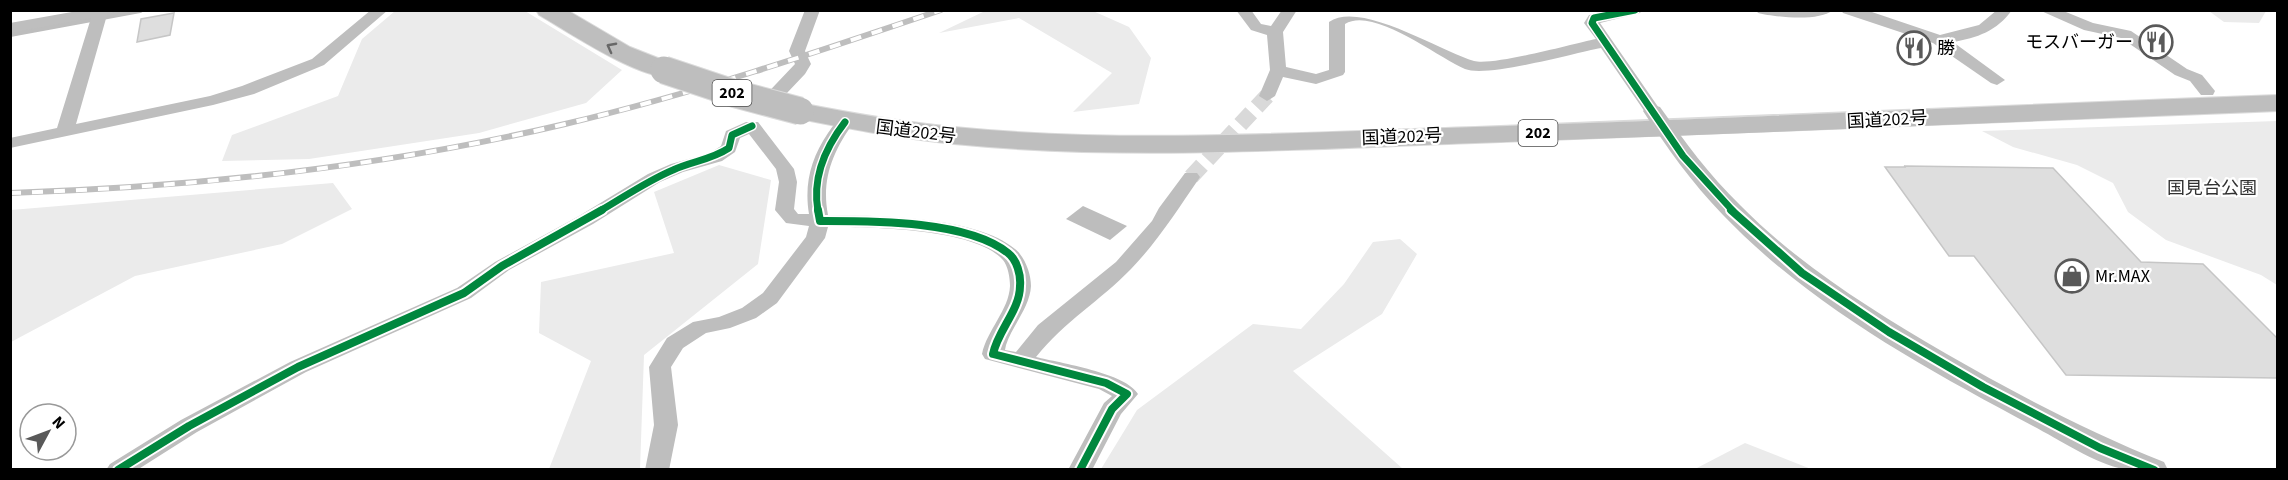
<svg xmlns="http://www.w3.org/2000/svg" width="2288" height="480" font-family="'Source Sans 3','Noto Sans JP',sans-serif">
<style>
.green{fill:#ebebeb}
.water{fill:#bdbdbd}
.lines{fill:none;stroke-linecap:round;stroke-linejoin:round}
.stream{stroke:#bdbdbd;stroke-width:6}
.building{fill:#dedede;stroke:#c6c6c6;stroke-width:1.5}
.minor-tunnel{stroke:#d9d9d9;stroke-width:16;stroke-dasharray:16 8;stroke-linecap:butt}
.trunk-casing{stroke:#dbdbdb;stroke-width:2}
.minor{fill:#bebebe;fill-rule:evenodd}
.tertiary{fill:#bebebe;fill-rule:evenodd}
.trunk{fill:#bebebe;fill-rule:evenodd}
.rail-casing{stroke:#bebebe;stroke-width:6}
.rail{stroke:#fff;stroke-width:4;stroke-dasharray:11;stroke-linecap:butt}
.trunk-bridge-casing{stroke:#dbdbdb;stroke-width:29;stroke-linecap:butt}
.trunk-bridge{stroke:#bebebe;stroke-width:27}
.cycleway-far1-casing{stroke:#fff;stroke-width:10}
.cycleway-casing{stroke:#fff;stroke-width:12}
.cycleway-far1{stroke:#00873e;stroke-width:7}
.cycleway{stroke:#00873e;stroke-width:8}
.oneway{stroke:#686868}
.labels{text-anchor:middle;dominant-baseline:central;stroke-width:4.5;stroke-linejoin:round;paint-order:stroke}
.shield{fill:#fff;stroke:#4c4c4c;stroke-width:1.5}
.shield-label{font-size:16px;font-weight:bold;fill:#000}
.poi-label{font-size:18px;fill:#000;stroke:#fff;text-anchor:start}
.street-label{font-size:18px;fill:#000;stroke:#fff}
.park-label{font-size:18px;fill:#313131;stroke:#fff}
</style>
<rect width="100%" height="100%" fill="#fff"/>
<g class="green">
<path d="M395,11H525L622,70L586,103L479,133L309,159L222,161L232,135L338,96L362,39Z"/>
<path d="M985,11H1093L1129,27L1151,58L1139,104L1073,112L1112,73L1019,18L939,33Z"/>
<path d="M2209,11H2266L2259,23L2224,22Z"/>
<path d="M2277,121V285L2261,275L2166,240L2128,212L2113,183L2077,165L2013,147L1982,131Z"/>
<path d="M719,165L771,180L758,264L644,355L640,469H549L591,361L539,333L541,282L674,253L654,192Z"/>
<path d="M333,183L352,209L282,244L135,276L11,342V210Z"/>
<path d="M1400,239L1417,254L1382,314L1293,371L1403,469H1101L1137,410L1253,324L1301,329L1344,284L1373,242Z"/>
<path d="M1745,443L1811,469H1695Z"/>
</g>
<path class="water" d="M1083,206L1127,226L1110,240L1066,219Z"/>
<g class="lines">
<path class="stream" d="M10,34L140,10"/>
</g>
<g class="building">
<path d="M174,13L170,35L137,42L141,19Z"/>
<path d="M1904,166L2053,168L2141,262L2203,264L2277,338V378L2066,375L1974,256H1949L1885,167H1906Z"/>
</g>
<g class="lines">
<path class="minor-tunnel" d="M1191,177L1267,96"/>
<g class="trunk-casing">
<g id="trunk">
<path d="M536,10H567L630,47L673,64L677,70L673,76C644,83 567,31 539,15Z"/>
<path d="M2278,95V111C2010,122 1742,134 1475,143C1302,149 1127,161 954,144C902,139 851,129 800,119L790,117L786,111L790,105L800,103C851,113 902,122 954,127C1127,144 1302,132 1475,127C1742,118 2010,105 2278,95Z"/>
</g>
</g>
<g class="minor">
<path d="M83,10H118L107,15L76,124L210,96L242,86L312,59L371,10H388L324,65L254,94L213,105L10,148V138L57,128L91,18L10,33V23Z"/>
<path d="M805,10H820L805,51L811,64L805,74L768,113H756L754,109L756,105L795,64L789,51Z"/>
<path d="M1236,10H1251L1261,24L1271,26L1282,10H1297L1283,32L1286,67L1316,74L1329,70V22C1361,0 1441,52 1474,61C1493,66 1572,44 1596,39L1584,23L1589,15L1609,10H1642L1640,13L1600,23L1661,111L1659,115H1647L1601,48C1574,53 1487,78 1465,69C1437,57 1373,6 1345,24V72L1343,75L1316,84L1283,77L1275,96L1267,101L1259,96L1270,70L1267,35L1251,30Z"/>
<path d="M1756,10H1833C1820,22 1774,17 1758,13Z"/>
<path d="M1841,10H1866L1940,35L1979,25L1997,10H2012C1997,31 1977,38 1953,42L2005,80L1997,85L1991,83L1933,43L1843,13Z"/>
<path d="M2039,10H2061L2093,23L2131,31L2187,69L2202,75L2215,91L2213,95H2201L2190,81L2175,75L2121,38L2084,30Z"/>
<path d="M845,117L851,118L854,122C833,151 821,179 828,215C878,216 976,216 1015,249C1025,257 1031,274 1031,286C1030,307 1012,326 1006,345L1005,350L1016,352L1038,325L1116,262L1152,221L1159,208L1185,173H1197L1200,177C1178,209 1158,241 1131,269C1100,301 1065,321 1036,357C1060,363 1126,373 1138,394L1121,414L1092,470H1068L1104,403L1112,396L1099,389L985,359L982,354C987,330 1009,310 1010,286C1010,278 1008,266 1003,260C976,228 868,227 828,227L825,238L777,303L756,318L730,328L706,333L683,348L671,367L678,425L669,470H645L654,425L649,367L667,338L693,322L719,317L742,308L763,293L806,237L809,226L786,223L775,210L779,182L776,169L749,134L740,138L735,152L722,161L683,172L660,182L593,224L509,270L471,298L306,372L197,432L137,470H106L110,464L181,420L290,362L457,288L495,262L579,216L648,174L671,164L710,153L721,146L726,131L746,122H758L794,169L797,182L794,209L798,214H809C804,184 811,158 828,133C833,126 837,119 845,117Z"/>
</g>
<path class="tertiary" d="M1653,105L1660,107C1685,142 1709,175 1740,205C1799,265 1873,311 1945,353C2016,394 2089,432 2164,462L2168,470C2154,470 2137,472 2123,469C2096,464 2058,439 2033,426C1924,368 1809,305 1723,215C1692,183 1667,148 1643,111L1646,107Z"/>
<use href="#trunk" class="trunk"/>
<g class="rail-casing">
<path id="rail" d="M10,193C197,187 383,167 565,124C693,94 817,52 941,10"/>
</g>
<use href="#rail" class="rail"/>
<g class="trunk-bridge-casing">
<path id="trunk-bridge" d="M664,70L736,94L800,111"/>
</g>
<use href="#trunk-bridge" class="trunk-bridge"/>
<g class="cycleway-far1-casing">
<g id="cycleway-far1">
<path d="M1635,10L1594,18L1592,23L1683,156L1733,211"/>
<path d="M600,211C624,197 647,181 673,170C692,161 711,160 729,148L732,135L752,126"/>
<path d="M818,211C812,178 825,148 845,122"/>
</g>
</g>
<g class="cycleway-casing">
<g id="cycleway">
<path d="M818,210L820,221C871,221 967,220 1008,253C1017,260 1021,275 1020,286C1020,310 998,330 993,354L1106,383L1127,394L1112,409L1080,470"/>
<path d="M1731,210L1802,273L1889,332L1983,387L2100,448L2154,470"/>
<path d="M118,470L189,426L298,367L464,293L502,266L602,210"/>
</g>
</g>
<use href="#cycleway-far1" class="cycleway-far1"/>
<use href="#cycleway" class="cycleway"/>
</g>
<defs><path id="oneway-chevron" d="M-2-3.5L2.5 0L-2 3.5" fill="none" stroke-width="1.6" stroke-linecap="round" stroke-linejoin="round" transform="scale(1.5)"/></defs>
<use class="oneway" href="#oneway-chevron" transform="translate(611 47) rotate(-152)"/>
<defs>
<g id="restaurant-ring" transform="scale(1.725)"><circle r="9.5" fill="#fff" stroke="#595959" stroke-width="1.5"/><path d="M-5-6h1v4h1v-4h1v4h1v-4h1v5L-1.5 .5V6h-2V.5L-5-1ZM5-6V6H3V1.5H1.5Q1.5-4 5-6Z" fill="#595959"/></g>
<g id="shop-ring" transform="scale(1.725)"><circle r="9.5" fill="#fff" stroke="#595959" stroke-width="1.5"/><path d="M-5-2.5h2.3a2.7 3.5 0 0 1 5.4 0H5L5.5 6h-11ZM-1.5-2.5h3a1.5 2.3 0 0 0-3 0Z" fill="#595959"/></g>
</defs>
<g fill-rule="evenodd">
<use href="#restaurant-ring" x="2156" y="42"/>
<use href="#restaurant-ring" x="1914" y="48"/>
<use href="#shop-ring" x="2072" y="276"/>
</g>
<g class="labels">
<g class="shield">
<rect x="712.5" y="80" width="39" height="26" rx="4.5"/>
<rect x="1518.5" y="120" width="39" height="26" rx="4.5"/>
</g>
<g class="shield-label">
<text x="732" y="93">202</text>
<text x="1538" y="133">202</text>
</g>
<g class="poi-label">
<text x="2133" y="42" text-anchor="end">モスバーガー</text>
<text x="1937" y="48">勝</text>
<text x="2095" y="276">Mr.MAX</text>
</g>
<g class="street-label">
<text transform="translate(1887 120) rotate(-3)">国道202号</text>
<text transform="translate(916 132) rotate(7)">国道202号</text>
<text transform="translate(1402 137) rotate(-2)">国道202号</text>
</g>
<g class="park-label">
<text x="2212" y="188">国見台公園</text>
</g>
</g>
<rect width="2288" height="480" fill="none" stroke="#000000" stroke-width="24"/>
<g transform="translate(48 432) rotate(49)"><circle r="28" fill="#ffffff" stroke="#999999" stroke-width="1.5"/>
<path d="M0-4.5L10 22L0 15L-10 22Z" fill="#595959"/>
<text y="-9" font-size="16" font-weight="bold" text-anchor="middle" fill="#000000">N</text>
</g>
</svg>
